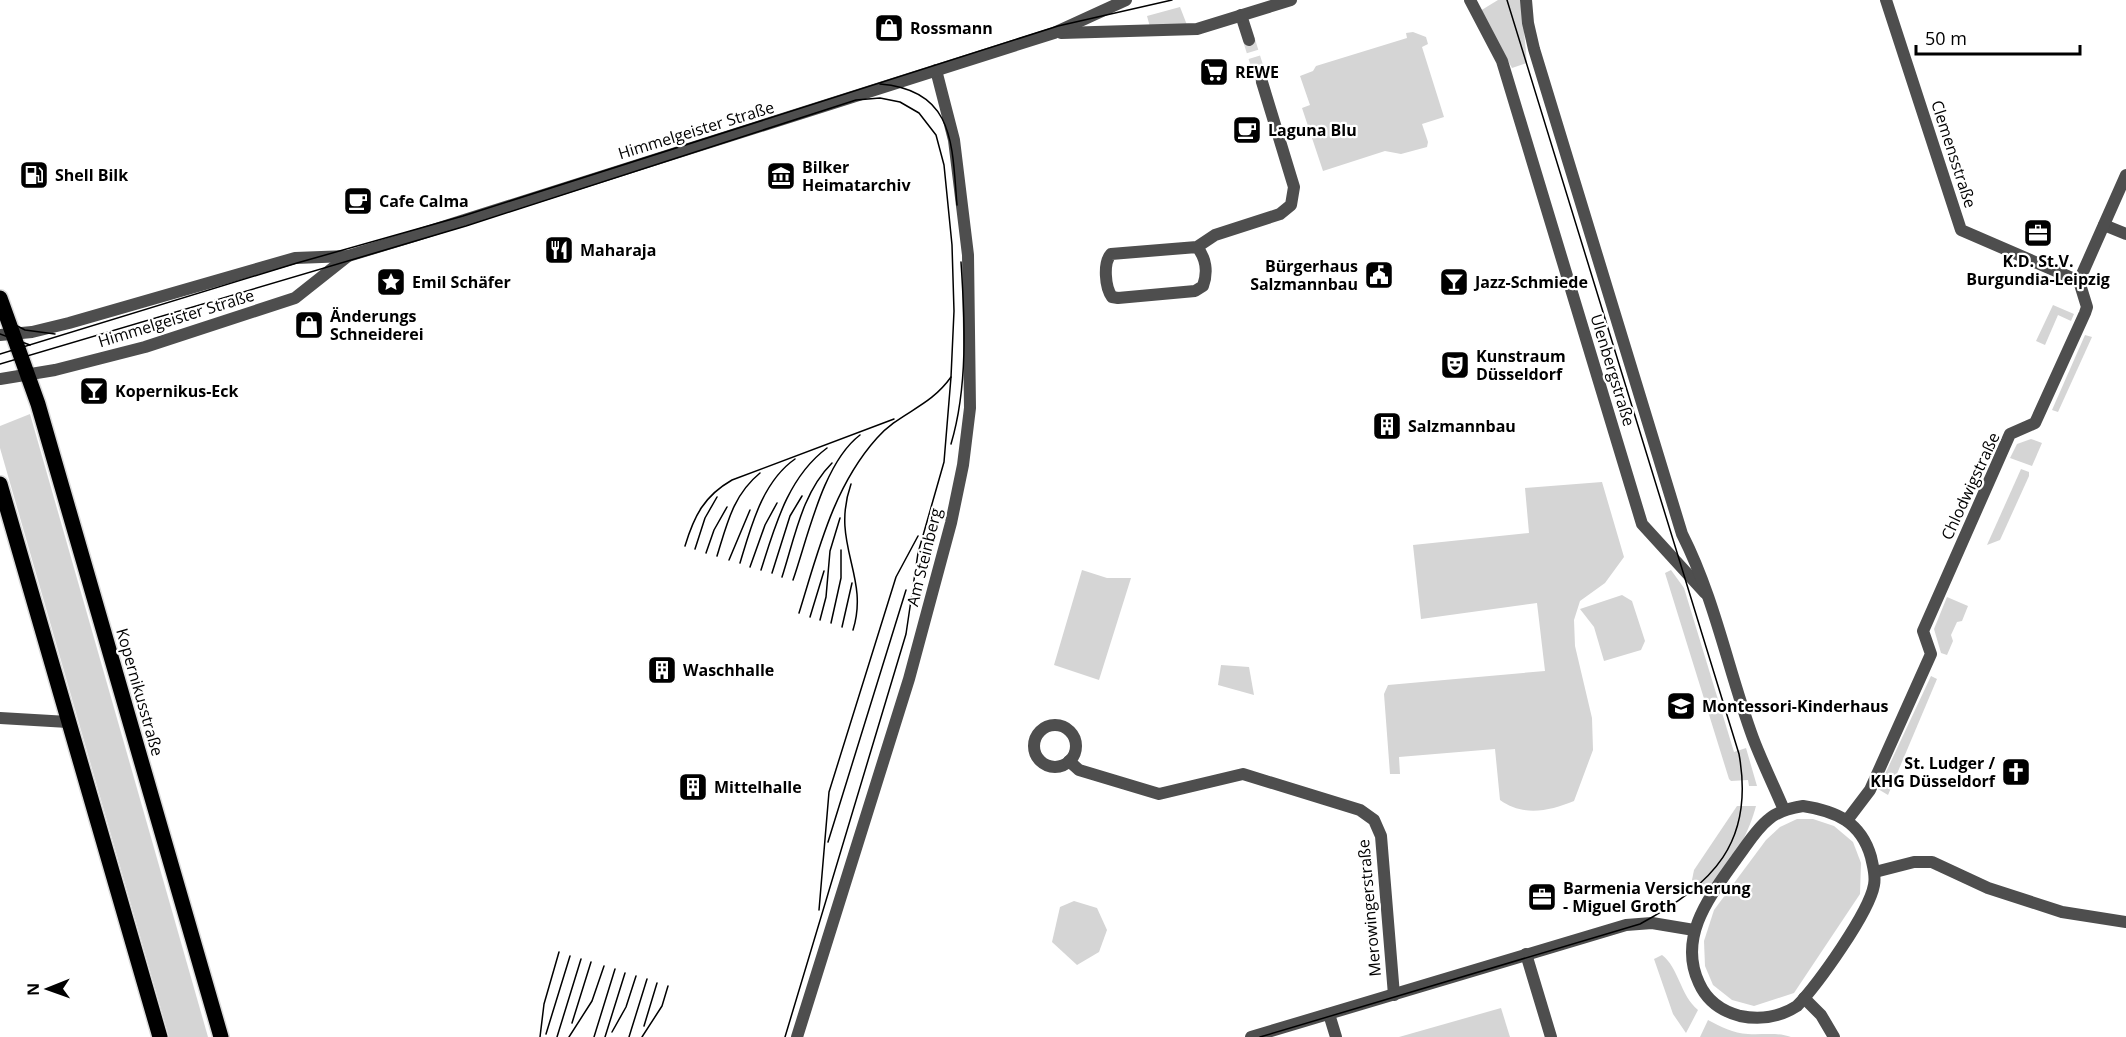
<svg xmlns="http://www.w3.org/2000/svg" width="2126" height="1037" font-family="'Open Sans',sans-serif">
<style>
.green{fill:#d5d5d5}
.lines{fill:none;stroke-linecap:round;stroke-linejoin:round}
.minor-tunnel{stroke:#d9d9d9;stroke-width:12;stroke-dasharray:12 6;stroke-linecap:butt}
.primary-casing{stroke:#dbdbdb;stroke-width:18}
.minor{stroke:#4e4e4e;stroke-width:12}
.tertiary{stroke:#4e4e4e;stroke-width:12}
.primary{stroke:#000;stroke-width:15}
.tram{stroke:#000;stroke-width:1.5}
.labels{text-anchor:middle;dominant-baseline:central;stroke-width:4.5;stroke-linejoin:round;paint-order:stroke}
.poi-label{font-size:16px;font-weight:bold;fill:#000;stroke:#fff;text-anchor:start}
.street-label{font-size:16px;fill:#000;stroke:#fff}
</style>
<rect width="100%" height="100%" fill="#fff"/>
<g class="green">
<path d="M1498,0H1521L1527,63L1512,68L1480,11Z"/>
<path d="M1180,7L1187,25L1150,27L1147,16Z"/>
<path d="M1413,32L1426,37L1428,44L1422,47L1444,117L1422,124L1428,142L1427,147L1401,154L1385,151L1323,171L1302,108L1310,105L1300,76L1313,71L1316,66L1407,38L1406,33Z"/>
<path d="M2053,305L2074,314L2071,321L2058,315L2045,345L2036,341Z"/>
<path d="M2085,335L2092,337L2058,412L2052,410Z"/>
<path d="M30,414L208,1037H169L0,448V426Z"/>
<path d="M2031,439L2042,443L2032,466L2010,458L2017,444Z"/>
<path d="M2021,469L2029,472V476L2000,540L1987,545Z"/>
<path d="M1602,482L1624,557L1605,583L1580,601L1574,620L1575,646L1592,718L1593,750L1574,801C1549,811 1524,817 1500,800L1495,749L1399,757L1400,774H1390L1384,694L1388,685L1545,671L1537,603L1421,619L1413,545L1529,533L1525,488Z"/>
<path d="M1082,570L1107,578H1131L1099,680L1054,665Z"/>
<path d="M1671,570L1684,588L1734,752L1746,748L1757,786H1749L1748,780L1731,781L1729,779L1665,573Z"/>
<path d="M1622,595L1632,601L1645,641L1641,650L1604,661L1594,627L1580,609Z"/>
<path d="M1947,597L1968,606L1962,621L1957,622L1951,635L1953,641L1947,655L1941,653L1934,629Z"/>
<path d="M1221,665L1249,667L1254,695L1218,685Z"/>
<path d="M1931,676L1937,679L1888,795L1878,789Z"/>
<path d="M1737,806H1756C1748,837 1727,873 1702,893L1692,880L1694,870Z"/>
<path d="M1797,819H1813L1834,826L1853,842L1861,863L1860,894L1794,993L1754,1006L1732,1000L1713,985L1705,966L1704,941L1714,910L1766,840L1780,827Z"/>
<path d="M1074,901L1097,908L1107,930L1099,952L1077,965L1052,942L1060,907Z"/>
<path d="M1662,955C1679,968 1680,995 1698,1010L1686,1033L1673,1014L1654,959Z"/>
<path d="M1501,1008L1510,1037H1399Z"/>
<path d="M1708,1020C1721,1027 1733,1033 1748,1034C1762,1035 1777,1032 1791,1037H1700Z"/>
</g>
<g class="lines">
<path class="minor-tunnel" d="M1249,40L1262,82"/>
<g class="primary-casing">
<g id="primary">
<path d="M0,298L38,404L221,1037"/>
<path d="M0,484L160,1037"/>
</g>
</g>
<g class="minor">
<path d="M1886,0L1961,230L2079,281"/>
<path d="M1241,15L1249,40"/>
<path d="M2104,225L2126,234"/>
<path d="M1197,247C1206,258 1208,272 1203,286L1195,291L1118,298L1112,297C1105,287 1103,263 1111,254L1197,247L1215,235L1280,214L1291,205L1294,187L1262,82"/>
<path d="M0,718L68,722"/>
<circle cx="1055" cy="746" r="21"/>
<path d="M1069,761L1079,770L1159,794L1243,774L1360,810L1374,820L1381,836L1394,995"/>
<path d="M1848,819L1870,790L1931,654L1923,631L2010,434L2035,423L2085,313L2087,307L2079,281L2126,175"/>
<path d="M1875,872L1914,862H1932L1988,888L2062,912L2126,922"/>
<path d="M1526,954L1551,1037"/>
<path d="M1329,1014L1336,1037"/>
<path d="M797,1037L909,679L951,523L963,465L970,408L968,255L954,140L936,70"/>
<path d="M1251,1037L1626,925L1652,923L1694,930"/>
</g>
<g class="tertiary">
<path d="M1470,0L1502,61L1642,524L1705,593"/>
<path d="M1526,0L1528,23L1534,49L1682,534C1715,599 1728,670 1753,738C1762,762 1774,786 1784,810"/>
<path d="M1061,33L1197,29L1291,0"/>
<path d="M0,335L32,332L69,323L295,258L348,256L414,236L1054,33L1126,0"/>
<path d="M0,379L55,370L145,347L295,298L348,256"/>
<path d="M1803,806C1836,811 1861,822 1871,857C1873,867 1876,875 1874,885C1869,913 1818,984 1797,1006C1780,1017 1760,1020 1740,1016C1721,1011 1707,1001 1699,983C1677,936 1711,895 1737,858C1747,845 1756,829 1769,819C1778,811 1790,808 1803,806Z"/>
<path d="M1804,998L1821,1015L1834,1037"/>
</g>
<use href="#primary" class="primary"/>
<g class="tram">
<path d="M880,84C955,90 952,145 957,205"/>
<path d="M0,317L25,330L55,334"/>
<path d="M0,334L30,345"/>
<path d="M0,354L297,263L463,216L1058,26L1172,0"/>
<path d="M0,364L466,226L856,100L880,98L900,102L919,113L936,135L944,165L952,245L954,311L951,377L944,462L918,553L906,634L785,1037"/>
<path d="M951,444C968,387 965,321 961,262"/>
<path d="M851,484C830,544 870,576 853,630"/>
<path d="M685,546C694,516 704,496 732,480L894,419"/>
<path d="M695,549L705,518L717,497"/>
<path d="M706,553L714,530L727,507"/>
<path d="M717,556C727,524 733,495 760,473"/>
<path d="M729,560L750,510"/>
<path d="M740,563C751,527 762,482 795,459"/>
<path d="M750,567L765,525L777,503"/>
<path d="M761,570C775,526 788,477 827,448"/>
<path d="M772,573L790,516L802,496"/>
<path d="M782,577C795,537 802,493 832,463"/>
<path d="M793,580C808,537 823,463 860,435"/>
<path d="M799,613C818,552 833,487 877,438C900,412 929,408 951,377"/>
<path d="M810,617L824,571"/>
<path d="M820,620L826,597L830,551L840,518"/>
<path d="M831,623L841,578V550"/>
<path d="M842,627L852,583"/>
<path d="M828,842L906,590"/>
<path d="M819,910L829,792L896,577L918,536"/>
<path d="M572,1023L591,962"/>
<path d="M644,1026L657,983"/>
<path d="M612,1032L626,1007L636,976"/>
<path d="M546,1034L570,956"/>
<path d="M540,1037L544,1004L559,952"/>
<path d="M557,1037L581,959"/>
<path d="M569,1037L592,1001L604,966"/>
<path d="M594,1037L615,969"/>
<path d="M605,1037L625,973"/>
<path d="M629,1037L647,979"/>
<path d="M642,1037L662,1006L668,986"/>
<path d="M1260,1037L1640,924C1713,884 1755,843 1739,754L1507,0"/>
</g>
</g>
<defs>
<g id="shop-square" transform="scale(1.5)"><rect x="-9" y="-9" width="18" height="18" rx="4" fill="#000" stroke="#fff"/><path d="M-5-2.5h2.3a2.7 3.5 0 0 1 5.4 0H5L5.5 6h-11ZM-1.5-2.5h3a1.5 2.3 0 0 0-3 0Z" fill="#fff"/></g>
<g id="supermarket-square" transform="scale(1.5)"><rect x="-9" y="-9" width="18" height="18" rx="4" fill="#000" stroke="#fff"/><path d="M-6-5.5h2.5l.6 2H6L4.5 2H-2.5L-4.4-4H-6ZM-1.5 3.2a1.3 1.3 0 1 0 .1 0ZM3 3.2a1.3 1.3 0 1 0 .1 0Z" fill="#fff"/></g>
<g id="cafe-square" transform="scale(1.5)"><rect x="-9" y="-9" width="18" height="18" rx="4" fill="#000" stroke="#fff"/><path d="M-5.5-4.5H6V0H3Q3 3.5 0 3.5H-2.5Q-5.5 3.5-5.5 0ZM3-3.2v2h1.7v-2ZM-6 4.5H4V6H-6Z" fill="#fff"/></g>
<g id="fuel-square" transform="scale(1.5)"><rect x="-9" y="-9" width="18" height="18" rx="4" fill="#000" stroke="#fff"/><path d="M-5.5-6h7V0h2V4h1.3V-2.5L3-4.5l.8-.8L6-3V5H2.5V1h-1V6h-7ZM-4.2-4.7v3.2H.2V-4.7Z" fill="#fff"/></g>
<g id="museum-square" transform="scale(1.5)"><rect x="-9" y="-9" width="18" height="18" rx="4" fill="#000" stroke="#fff"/><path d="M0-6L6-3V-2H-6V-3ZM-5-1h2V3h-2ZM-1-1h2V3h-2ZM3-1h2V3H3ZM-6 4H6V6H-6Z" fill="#fff"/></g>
<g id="office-square" transform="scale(1.5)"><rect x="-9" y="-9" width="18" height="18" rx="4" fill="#000" stroke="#fff"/><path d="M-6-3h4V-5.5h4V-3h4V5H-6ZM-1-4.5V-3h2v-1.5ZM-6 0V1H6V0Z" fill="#fff"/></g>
<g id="restaurant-square" transform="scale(1.5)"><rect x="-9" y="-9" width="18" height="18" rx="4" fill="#000" stroke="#fff"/><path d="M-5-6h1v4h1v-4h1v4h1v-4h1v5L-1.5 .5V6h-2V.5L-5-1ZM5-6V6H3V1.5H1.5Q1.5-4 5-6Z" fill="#fff"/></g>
<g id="civic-square" transform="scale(1.5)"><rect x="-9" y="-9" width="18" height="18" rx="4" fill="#000" stroke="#fff"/><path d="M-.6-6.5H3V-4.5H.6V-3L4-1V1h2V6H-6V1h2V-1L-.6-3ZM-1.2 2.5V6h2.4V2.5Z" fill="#fff"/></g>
<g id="sight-square" transform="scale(1.5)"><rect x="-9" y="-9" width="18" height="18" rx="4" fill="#000" stroke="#fff"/><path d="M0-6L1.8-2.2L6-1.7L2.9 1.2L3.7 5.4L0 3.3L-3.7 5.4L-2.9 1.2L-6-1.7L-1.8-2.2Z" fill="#fff"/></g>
<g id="bar-square" transform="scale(1.5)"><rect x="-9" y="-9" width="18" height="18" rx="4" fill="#000" stroke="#fff"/><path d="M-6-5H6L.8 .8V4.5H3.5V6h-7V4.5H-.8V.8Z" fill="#fff"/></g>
<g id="theatre-square" transform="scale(1.5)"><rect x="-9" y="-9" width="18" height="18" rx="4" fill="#000" stroke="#fff"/><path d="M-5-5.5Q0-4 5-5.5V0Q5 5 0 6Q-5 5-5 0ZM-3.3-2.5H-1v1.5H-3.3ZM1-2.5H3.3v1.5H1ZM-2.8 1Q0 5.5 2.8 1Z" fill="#fff"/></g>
<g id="building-square" transform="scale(1.5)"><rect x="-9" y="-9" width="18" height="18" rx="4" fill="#000" stroke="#fff"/><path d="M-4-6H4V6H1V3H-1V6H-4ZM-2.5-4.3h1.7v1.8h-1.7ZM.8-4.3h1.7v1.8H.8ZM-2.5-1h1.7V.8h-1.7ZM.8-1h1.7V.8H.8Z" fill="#fff"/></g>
<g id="school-square" transform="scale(1.5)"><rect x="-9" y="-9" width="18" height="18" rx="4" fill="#000" stroke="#fff"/><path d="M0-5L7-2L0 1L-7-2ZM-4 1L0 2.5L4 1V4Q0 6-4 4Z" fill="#fff"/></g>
<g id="church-square" transform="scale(1.5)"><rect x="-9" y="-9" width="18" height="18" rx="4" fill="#000" stroke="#fff"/><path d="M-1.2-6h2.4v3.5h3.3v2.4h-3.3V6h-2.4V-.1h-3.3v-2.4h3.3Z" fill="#fff"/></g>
</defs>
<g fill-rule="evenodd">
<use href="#shop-square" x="889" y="28"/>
<use href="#supermarket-square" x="1214" y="72"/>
<use href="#cafe-square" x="1247" y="130"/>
<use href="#fuel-square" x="34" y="175"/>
<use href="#museum-square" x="781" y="176"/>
<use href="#cafe-square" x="358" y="201"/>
<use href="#office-square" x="2038" y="233"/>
<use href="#restaurant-square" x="559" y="250"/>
<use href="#civic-square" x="1379" y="275"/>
<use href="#sight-square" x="391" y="282"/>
<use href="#bar-square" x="1454" y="282"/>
<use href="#shop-square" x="309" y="325"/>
<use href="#theatre-square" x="1455" y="365"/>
<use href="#bar-square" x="94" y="391"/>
<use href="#building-square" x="1387" y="426"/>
<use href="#building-square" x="662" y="670"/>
<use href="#school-square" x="1681" y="706"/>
<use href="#church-square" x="2016" y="772"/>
<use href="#building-square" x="693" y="787"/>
<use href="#office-square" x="1542" y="897"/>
</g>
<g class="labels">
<g class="poi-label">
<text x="910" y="28">Rossmann</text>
<text x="1235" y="72">REWE</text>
<text x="1268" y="130">Laguna Blu</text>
<text x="802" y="167">Bilker<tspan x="802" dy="18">Heimatarchiv</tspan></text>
<text x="55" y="175">Shell Bilk</text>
<text x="379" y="201">Cafe Calma</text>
<text x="580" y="250">Maharaja</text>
<text x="2038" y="261" text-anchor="middle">K.D. St.V.<tspan x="2038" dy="18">Burgundia-Leipzig</tspan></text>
<text x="1358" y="266" text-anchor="end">Bürgerhaus<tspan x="1358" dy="18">Salzmannbau</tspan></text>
<text x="412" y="282">Emil Schäfer</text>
<text x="1475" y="282">Jazz-Schmiede</text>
<text x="330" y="316">Änderungs<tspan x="330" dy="18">Schneiderei</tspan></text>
<text x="1476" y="356">Kunstraum<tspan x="1476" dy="18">Düsseldorf</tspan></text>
<text x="115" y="391">Kopernikus-Eck</text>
<text x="1408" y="426">Salzmannbau</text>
<text x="683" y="670">Waschhalle</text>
<text x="1702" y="706">Montessori-Kinderhaus</text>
<text x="1995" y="763" text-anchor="end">St. Ludger /<tspan x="1995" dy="18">KHG Düsseldorf</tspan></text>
<text x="714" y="787">Mittelhalle</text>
<text x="1563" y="888">Barmenia Versicherung<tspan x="1563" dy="18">- Miguel Groth</tspan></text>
</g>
<g class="street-label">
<text transform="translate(696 130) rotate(-17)">Himmelgeister Straße</text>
<text transform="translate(1954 154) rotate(72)">Clemensstraße</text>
<text transform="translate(176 318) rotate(-17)">Himmelgeister Straße</text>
<text transform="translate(1613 370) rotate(73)">Ulenbergstraße</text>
<text transform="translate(1970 486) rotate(-65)">Chlodwigstraße</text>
<text transform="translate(924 557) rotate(-76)">Am Steinberg</text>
<text transform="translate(140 692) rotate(74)">Kopernikusstraße</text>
<text transform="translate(1369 908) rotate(-95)">Merowingerstraße</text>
</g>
</g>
<g transform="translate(48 989) rotate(269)" stroke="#ffffff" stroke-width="4.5" paint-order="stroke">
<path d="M0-4.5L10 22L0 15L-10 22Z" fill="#000000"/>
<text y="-9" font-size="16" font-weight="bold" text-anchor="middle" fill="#000000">N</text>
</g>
<path d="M1916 45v9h164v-9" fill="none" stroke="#000000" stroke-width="3"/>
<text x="1925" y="45" font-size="18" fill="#000000" stroke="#ffffff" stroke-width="4.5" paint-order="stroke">50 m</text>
</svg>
